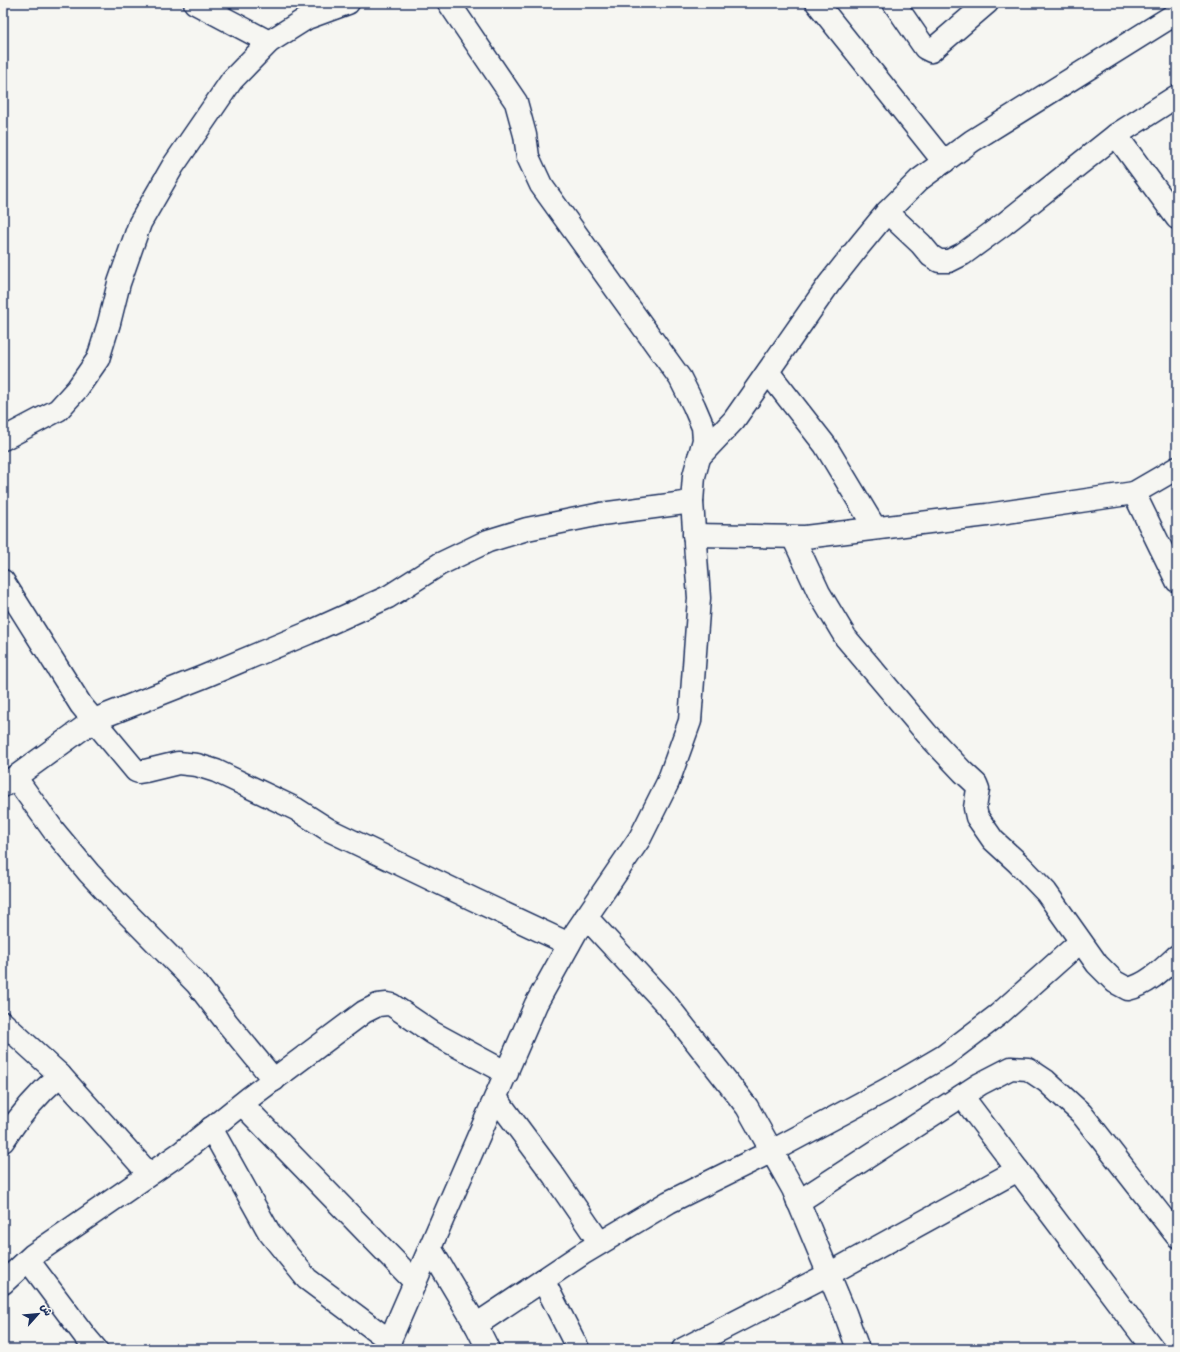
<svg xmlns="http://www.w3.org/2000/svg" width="1180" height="1352" font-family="'Architects Daughter','Playpen Sans Arabic',sans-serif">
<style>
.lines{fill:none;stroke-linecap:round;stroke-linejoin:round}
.street-casing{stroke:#1b2f5e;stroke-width:25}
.street{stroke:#f6f6f2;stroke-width:22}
</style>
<rect width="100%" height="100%" fill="#f6f6f2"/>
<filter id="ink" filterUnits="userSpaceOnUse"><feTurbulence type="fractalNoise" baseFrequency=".025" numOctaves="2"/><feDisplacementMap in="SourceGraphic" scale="8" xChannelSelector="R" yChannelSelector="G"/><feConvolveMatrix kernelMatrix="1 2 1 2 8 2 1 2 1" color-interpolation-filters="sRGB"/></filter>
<g filter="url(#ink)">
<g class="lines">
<g class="street-casing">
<g id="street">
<path d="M195,3L269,42"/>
<path d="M817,3L944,162"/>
<path d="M894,3L925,48L931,51L987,3"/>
<path d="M1116,135L1177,218"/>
<path d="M887,212L921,244L931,256L939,261H949L963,254L1004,224L1116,135L1177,96"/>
<path d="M768,372L825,445L875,528"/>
<path d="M3,439L58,410L77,389L98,359L109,323L119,283L140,223L173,166L232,80L269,42L307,18L348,3"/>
<path d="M699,457L734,420L829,284L859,246L887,212L919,180L972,141L1177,13"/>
<path d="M1177,468L1134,493L1177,581"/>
<path d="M694,535L805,537L987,515L1134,493"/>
<path d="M793,537L819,593L846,638L927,734L963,772L976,784L978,789L975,808L977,817L993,840L1018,863L1046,892L1097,964L1115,982L1128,989C1147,985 1163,969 1177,956"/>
<path d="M3,581L81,705L136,771L139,772L145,771L178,763L197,765L216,771L296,809L329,830L475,900L569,944"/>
<path d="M15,777L54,831L89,873L120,906L197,984L228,1024L274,1080"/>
<path d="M3,786L94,720L203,677L308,633L388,597L440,564L488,541L527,529L601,514L692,502"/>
<path d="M586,917L668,1006L747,1107L793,1189L845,1313L858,1349"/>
<path d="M3,1023L60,1075"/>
<path d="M962,1096L1153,1349"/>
<path d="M496,1098L554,1176L600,1243"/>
<path d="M242,1104L415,1282"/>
<path d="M211,1128L269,1232L307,1279L390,1341"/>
<path d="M3,1141C19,1116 37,1095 60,1075L149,1174"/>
<path d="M798,1202L980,1084L1011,1068L1028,1069L1046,1081L1081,1113L1177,1236"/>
<path d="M430,1248L476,1325L488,1349"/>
<path d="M28,1260L85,1336L96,1349"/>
<path d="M543,1280L578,1349"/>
<path d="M3,1283L33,1255L182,1152L249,1098L364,1012L378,1005L387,1004L392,1005L433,1033L507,1073"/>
<path d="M476,1325L582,1254L669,1202L772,1151L886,1090L944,1056L998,1015L1080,942"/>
<path d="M386,1349L536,1004L576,932L640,838L668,782L690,721L699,598L692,502L694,476L704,440L703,427L694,406L680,378L541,185L528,157L525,135L516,102L449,3"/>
<path d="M683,1349L829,1274L1018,1170"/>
</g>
</g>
<use href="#street" class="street"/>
</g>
</g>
<rect width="1180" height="1352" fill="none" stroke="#f6f6f2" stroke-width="16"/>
<rect x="8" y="8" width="1164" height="1336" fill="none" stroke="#1b2f5e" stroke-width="1.5" filter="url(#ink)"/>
<g transform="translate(38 1314) rotate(63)" stroke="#f6f6f2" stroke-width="3" paint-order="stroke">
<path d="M0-3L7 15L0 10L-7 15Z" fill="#1b2f5e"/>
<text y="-6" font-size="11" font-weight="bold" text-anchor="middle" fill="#1b2f5e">ش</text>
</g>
</svg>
